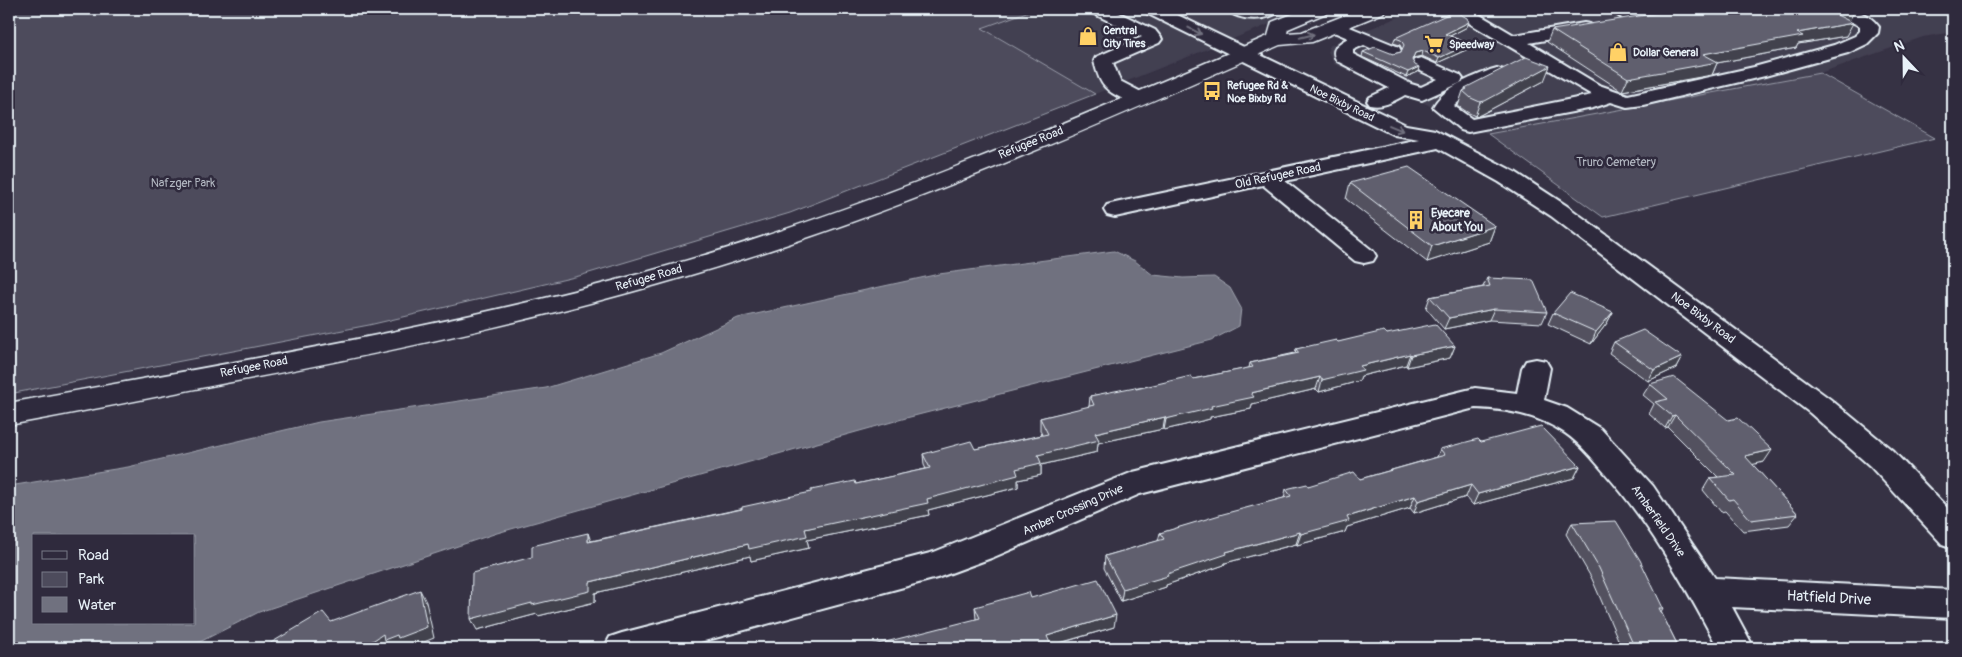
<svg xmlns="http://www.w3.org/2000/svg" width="1962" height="657" font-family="Pangolin,sans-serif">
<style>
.built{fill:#433f51}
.green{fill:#4d4b5c;stroke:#9a9eaa}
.water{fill:#70717f;stroke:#a0a4af;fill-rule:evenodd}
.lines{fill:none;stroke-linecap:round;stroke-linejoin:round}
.minor-casing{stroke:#e8f1f8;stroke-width:4}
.major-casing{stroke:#e8f1f8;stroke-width:3}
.minor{fill:#2f2a3d;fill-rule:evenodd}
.major{fill:#2f2a3d;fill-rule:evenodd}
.wall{fill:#53515f;stroke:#e8f1f8}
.shaded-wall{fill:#43424d;stroke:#e8f1f8}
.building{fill:#605e6e;stroke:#e8f1f8}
.oneway{stroke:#70707e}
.labels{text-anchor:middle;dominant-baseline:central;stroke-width:5;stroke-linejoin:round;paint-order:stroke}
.far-poi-label{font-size:11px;font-weight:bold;fill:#e8f1f8;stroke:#2f2a3d;text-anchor:start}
.far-street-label{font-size:11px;fill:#e8f1f8;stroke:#2f2a3d}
.street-label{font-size:12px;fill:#e8f1f8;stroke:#2f2a3d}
.park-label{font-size:12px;fill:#b2b7c1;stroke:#2f2a3d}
.poi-label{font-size:12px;font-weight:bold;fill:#e8f1f8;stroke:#2f2a3d;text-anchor:start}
.near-street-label{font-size:15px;fill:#e8f1f8;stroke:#2f2a3d}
</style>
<rect width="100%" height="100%" fill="#363244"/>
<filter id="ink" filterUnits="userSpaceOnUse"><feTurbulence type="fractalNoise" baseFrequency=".02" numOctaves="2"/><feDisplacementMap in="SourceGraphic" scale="10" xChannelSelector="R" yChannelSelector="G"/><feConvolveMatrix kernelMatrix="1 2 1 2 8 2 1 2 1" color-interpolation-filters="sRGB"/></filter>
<g filter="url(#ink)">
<g class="built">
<path d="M1035,9H1307L1095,94L981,27Z"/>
<path d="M1417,9H1953V32L1923,37L1820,73L1488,134L1420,101L1334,64L1328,51L1329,46Z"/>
</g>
<g class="green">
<path d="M9,9H1035L982,28L1095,94L790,213L579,276L369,325L9,394Z"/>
<path d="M1820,73L1935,138L1603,217L1488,134Z"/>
</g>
<path class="water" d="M1114,251L1135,261L1153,275L1183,278L1214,277L1230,288L1241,308L1239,326L1212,340L906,418L497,533L259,612L188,648H9V486L128,467L319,422L546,388L661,353L738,318L939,274ZM34,536H194V623H34Z"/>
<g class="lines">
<g class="minor-casing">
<g id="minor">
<path d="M1089,9H1111L1155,30L1162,39L1159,43L1113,63L1120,81L1145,94L1148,98L1145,102C1133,105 1113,96 1105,87C1099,81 1096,69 1094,61L1096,57L1142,37L1092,13Z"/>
<path d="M1143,9H1165L1406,125L1435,130L1515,172L1567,206L1830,399L1892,450L1953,514V548L1942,544L1870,466L1810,413L1551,216L1499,182L1438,148L1285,181L1373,251L1376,256L1373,261L1364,263L1355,261L1263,185L1115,217L1107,215L1104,210L1107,205L1115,203L1419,139L1394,135L1146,13Z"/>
<path d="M1227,9H1281C1271,22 1237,22 1227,9Z"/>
<path d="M1449,9H1470L1514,35L1584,23L1590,24L1593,28L1590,32L1529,43L1599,85L1628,95L1754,67L1834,45L1855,36L1860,31V26L1832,13L1829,9C1849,9 1867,10 1879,27L1878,33L1867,44L1848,53L1765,76L1643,105L1627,107L1611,102L1593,108L1468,132L1461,130L1433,107C1445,86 1469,79 1490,70L1497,68L1504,70L1507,74L1504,78L1465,96L1454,106L1472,119L1592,95L1452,13Z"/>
<path d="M1611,9C1623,8 1638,7 1646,18L1643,22C1633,24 1618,18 1611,9Z"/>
<path d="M1335,21L1399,47L1401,51L1399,55L1392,57L1385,55L1364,45L1353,50V54L1411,84L1421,87L1438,79L1414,68L1412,64L1414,60L1421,58L1460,75L1463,79L1460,83L1422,100L1405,95C1394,101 1383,108 1370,105L1367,101L1370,97L1389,88L1337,61C1329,49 1339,43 1348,38L1329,30L1326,26L1329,22Z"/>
<path d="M1536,359L1546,361L1550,368L1544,400L1567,408L1601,429L1653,486L1715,578L1953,590V618L1732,607L1754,648H1718C1686,587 1651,525 1605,473C1593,459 1581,444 1565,433C1538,415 1507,409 1475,408L1140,494L994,557L937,578L678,648H604L610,637L622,633L934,552L1133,472L1475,388L1517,393L1522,368L1526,361Z"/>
</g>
</g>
<g class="major-casing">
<path id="major" d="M1305,9H1329L1326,13L1288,29L1287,33L1302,32L1361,9H1386L1383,13L1312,42L1280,45C1105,122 929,200 746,258C576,312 401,350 226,383C153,397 81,412 9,425V403C223,364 440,329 650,271C863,212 1066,123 1268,36L1272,22Z"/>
</g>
<use href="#minor" class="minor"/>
<use href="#major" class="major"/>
</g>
<g class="wall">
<path d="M1849,21L1846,36L1798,44L1796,48L1717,63L1712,75L1622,91L1547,42L1552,30Z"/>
<path d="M1467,27L1450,36L1469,44L1468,49L1437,63L1422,56L1413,58L1412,61L1418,72L1406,77L1362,57L1363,52L1393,54L1401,52L1402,49L1400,45L1393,43L1395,38Z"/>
<path d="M1544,81L1480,115L1475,116L1467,112L1458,106L1463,91L1465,90V88Z"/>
<path d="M1350,183L1495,226L1489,242L1427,262L1346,199Z"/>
<path d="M1487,278L1547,312L1542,323L1489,320L1444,329L1426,308L1430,297L1483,287Z"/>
<path d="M1613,312L1607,323L1591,344L1548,324L1553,313Z"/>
<path d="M1387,334L1455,346L1450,358L1407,367L1406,365L1361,376L1359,381L1319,392L1316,389L1252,404L1251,409L1210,417V419L1164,430L1163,429L1098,443L1097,452L1041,465V475L1018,480V487L928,510L929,515L807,540L809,548L751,561L750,556L595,593V602L538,616L537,614L477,630L532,557L591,541L926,469L924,465L923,454L975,449L1042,435L1040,430V418L1089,407L1090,396L1193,379L1249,368L1250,363L1295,353L1296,349Z"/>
<path d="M1614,342L1682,357L1676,368L1648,381L1609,353Z"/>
<path d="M1650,384L1764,462L1752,464L1798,514L1789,525L1743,531L1725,511L1721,512L1703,490L1710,478L1718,477L1668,427L1665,428L1649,414L1654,404L1643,395Z"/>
<path d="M1440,449L1580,466L1574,478L1473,505L1466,497L1414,513L1410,508L1347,527L1345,532L1297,545L1296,544L1225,563L1224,565L1166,585V587L1121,601L1104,568L1105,556L1158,541L1160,533L1284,498L1286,489L1308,486L1360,479L1437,457Z"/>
<path d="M1572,523L1663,608L1661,612L1678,646L1683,648H1615L1618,644H1620L1592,579L1566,534Z"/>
<path d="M1031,598L1114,627L1051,646L976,619L975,607Z"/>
</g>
<g class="shaded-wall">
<path d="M1855,10L1848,23L1835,14Z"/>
<path d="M1469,22L1467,27L1444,39L1445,34Z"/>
<path d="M1853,23L1846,36L1798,44L1796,48L1717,63L1712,75L1622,91L1628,78L1703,54L1797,33Z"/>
<path d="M1469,44L1468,49L1437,63L1439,58Z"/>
<path d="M1423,51L1422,56L1413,58L1410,65L1415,53Z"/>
<path d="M1550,66L1544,81L1480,115L1475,116L1480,102Z"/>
<path d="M1419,67L1418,72L1406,77L1408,72Z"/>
<path d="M1495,226L1489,242L1427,262L1432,246Z"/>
<path d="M1494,309L1489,320L1444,329L1449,318Z"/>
<path d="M1613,312L1607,323L1591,344L1596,332Z"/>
<path d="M1455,346L1450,358L1407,367L1411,355Z"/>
<path d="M1410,354L1406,365L1361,376L1359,381L1319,392L1322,380L1360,366Z"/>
<path d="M1682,357L1676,368L1648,381L1654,370Z"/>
<path d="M1320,377L1316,389L1252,404L1251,409L1210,417V419L1164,430L1166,419L1251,393Z"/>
<path d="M1675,415L1668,427L1665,428L1672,416Z"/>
<path d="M1165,417L1163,429L1098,443L1097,452L1041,465V475L1018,480V487L928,510L929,515L807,540L809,548L751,561L750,556L595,593V602L538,616L537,614L477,630L471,619L590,582L748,544L805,529L927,499L1016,469L1038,455L1095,433Z"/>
<path d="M1772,450L1764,462L1737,468L1745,456Z"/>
<path d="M1580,466L1574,478L1473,505L1478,494Z"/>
<path d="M1471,485L1466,497L1414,513L1418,501Z"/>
<path d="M1415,496L1410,508L1347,527L1345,532L1297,545L1301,534L1347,517Z"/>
<path d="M1300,532L1296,544L1225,563L1224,565L1166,585V587L1121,601L1123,589L1226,552Z"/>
<path d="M588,533L592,544L588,542Z"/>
<path d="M420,590L426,602L434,638L409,648H404L403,647L399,648H389L388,647L387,648H362Z"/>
<path d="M1116,615L1114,627L1046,647L1047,636Z"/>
</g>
<g class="building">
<path d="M1683,9H1851L1855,10L1835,14L1853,23L1797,33L1803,36L1703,54L1718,62L1628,78L1552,30Z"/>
<path d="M1455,11L1467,18L1469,22L1445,34L1469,44L1439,58L1423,51L1415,53L1412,60L1415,65L1419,67L1408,72L1363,52L1375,47L1393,54L1401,52L1404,45L1401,40L1395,38Z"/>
<path d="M1526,57L1550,66L1485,101L1480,102L1471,98L1463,91L1467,89L1465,88Z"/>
<path d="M1409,167L1495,226L1432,246L1350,183Z"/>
<path d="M1487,278L1533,280L1547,312L1494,309L1449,318L1430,297L1490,286Z"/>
<path d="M1570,293L1613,312L1596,332L1553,313Z"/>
<path d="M1435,324L1455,346L1411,355L1410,354L1360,366L1363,370L1322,380L1320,377L1251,393L1254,397L1211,406L1212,408L1166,419L1165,417L1095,433L1099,440L1038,455L1041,463L1016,469L1018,475L927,499L928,503L805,529L807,536L749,549L748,544L590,582V591L532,605V603L471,619L472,573L532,557V546L588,533V542L742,509V507L811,492V490L855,481L856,484L930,468L923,454L971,441L975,449L1048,434L1040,418L1094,405L1090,396L1135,387L1136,389L1191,376L1193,379L1253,367L1250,363L1299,353L1296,349L1336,340L1338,342L1384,331L1387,334Z"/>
<path d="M1643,330L1682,357L1654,370L1614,342Z"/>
<path d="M1674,377L1728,420L1738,418L1772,450L1745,456L1798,514L1751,520L1733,499L1729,500L1710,478L1736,475L1675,415L1672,416L1655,402L1668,399L1650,384Z"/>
<path d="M1541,426L1580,466L1478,494L1471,485L1418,501L1415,496L1347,517L1349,521L1301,534L1300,532L1226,552L1227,554L1167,574L1168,576L1123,589L1105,556L1164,539L1160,533L1223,514L1291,496L1286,489L1307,484L1308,486L1354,472L1360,479L1445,455L1440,449L1478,439L1481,442Z"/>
<path d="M1616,521L1640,560L1663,608H1659L1678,646H1682L1683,648H1620L1618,644H1633L1599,568L1572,523Z"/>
<path d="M1098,579L1116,615L1047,636L1052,648H862L980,618L975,607L1029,592L1031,598Z"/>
<path d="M420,590L427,627L398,638L397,635L384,640L383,634L362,648H265L264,647L323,612L331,622Z"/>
<path d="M1828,645L1888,648H1830Z"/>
</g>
<defs><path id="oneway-shaft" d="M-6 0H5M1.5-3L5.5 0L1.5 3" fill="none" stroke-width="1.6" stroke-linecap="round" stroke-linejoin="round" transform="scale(1.25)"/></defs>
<g class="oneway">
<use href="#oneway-shaft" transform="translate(1195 31) rotate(27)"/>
<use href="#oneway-shaft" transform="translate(1307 36) rotate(-14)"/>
<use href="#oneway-shaft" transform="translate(1396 128) rotate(23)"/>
</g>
</g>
<defs>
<g id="shop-bare" transform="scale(1.5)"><path d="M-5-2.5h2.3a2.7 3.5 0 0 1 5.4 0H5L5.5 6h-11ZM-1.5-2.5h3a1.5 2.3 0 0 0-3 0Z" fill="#ffd166" stroke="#2f2a3d" stroke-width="2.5" paint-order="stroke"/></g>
<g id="supermarket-bare" transform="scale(1.5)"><path d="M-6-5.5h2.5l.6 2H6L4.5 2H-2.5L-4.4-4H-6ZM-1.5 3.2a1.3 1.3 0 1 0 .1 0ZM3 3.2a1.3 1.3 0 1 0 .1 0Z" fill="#ffd166" stroke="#2f2a3d" stroke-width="2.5" paint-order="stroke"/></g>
<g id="bus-bare" transform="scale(1.5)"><path d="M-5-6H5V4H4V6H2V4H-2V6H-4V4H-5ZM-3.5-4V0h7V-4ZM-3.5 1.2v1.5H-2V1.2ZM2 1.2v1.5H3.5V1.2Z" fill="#ffd166" stroke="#2f2a3d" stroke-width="2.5" paint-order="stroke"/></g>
<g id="building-bare" transform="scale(1.5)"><path d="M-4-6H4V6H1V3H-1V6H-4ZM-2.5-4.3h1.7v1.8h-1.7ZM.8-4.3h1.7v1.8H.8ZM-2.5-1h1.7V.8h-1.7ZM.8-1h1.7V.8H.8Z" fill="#ffd166" stroke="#2f2a3d" stroke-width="2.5" paint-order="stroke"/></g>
</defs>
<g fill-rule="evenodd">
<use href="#shop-bare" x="1088" y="36"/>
<use href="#supermarket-bare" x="1434" y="44"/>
<use href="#shop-bare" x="1618" y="52"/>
<use href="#bus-bare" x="1212" y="91"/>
<use href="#building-bare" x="1416" y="220"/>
</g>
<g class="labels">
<g class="far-poi-label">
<text x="1103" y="30">Central<tspan x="1103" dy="13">City Tires</tspan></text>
<text x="1449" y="44">Speedway</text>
<text x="1633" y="52">Dollar General</text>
<text x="1227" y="85">Refugee Rd &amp;<tspan x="1227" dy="13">Noe Bixby Rd</tspan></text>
</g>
<g class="far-street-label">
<text transform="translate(1342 103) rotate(26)">Noe Bixby Road</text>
</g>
<g class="street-label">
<text transform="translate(1031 143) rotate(-22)">Refugee Road</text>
<text transform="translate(1278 176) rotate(-12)">Old Refugee Road</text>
<text transform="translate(649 278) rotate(-16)">Refugee Road</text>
<text transform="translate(1703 318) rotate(37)">Noe Bixby Road</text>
<text transform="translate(254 367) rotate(-11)">Refugee Road</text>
<text transform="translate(1073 510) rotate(-24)">Amber Crossing Drive</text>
<text transform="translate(1658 521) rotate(55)">Amberfield Drive</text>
</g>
<g class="park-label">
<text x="1616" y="162">Truro Cemetery</text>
<text x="183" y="183">Nafzger Park</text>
</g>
<g class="poi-label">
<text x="1431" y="213">Eyecare<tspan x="1431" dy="14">About You</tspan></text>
</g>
<g class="near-street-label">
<text transform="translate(1829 598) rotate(3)">Hatfield Drive</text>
</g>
</g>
<rect width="1962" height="657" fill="none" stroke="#2f2a3d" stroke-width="30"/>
<rect x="15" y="15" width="1932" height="627" fill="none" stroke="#e8f1f8" stroke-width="2" filter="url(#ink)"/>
<rect x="32" y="534" width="162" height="90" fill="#2f2a3d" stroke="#797a88"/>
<rect x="42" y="551" width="25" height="8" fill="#2f2a3d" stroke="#797a88"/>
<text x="78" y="560" font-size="15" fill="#e8f1f8">Road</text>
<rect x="42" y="572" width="25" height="15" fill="#4d4b5c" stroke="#797a88"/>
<text x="78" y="584" font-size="15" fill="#e8f1f8">Park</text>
<rect x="42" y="597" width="25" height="15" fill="#70717f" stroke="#797a88"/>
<text x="78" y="610" font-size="15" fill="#e8f1f8">Water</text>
<g transform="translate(1904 58) rotate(338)" stroke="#2f2a3d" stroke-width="4" paint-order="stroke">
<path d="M0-4L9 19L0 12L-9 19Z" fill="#e8f1f8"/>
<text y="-8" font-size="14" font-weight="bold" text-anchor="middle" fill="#e8f1f8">N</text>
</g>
</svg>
